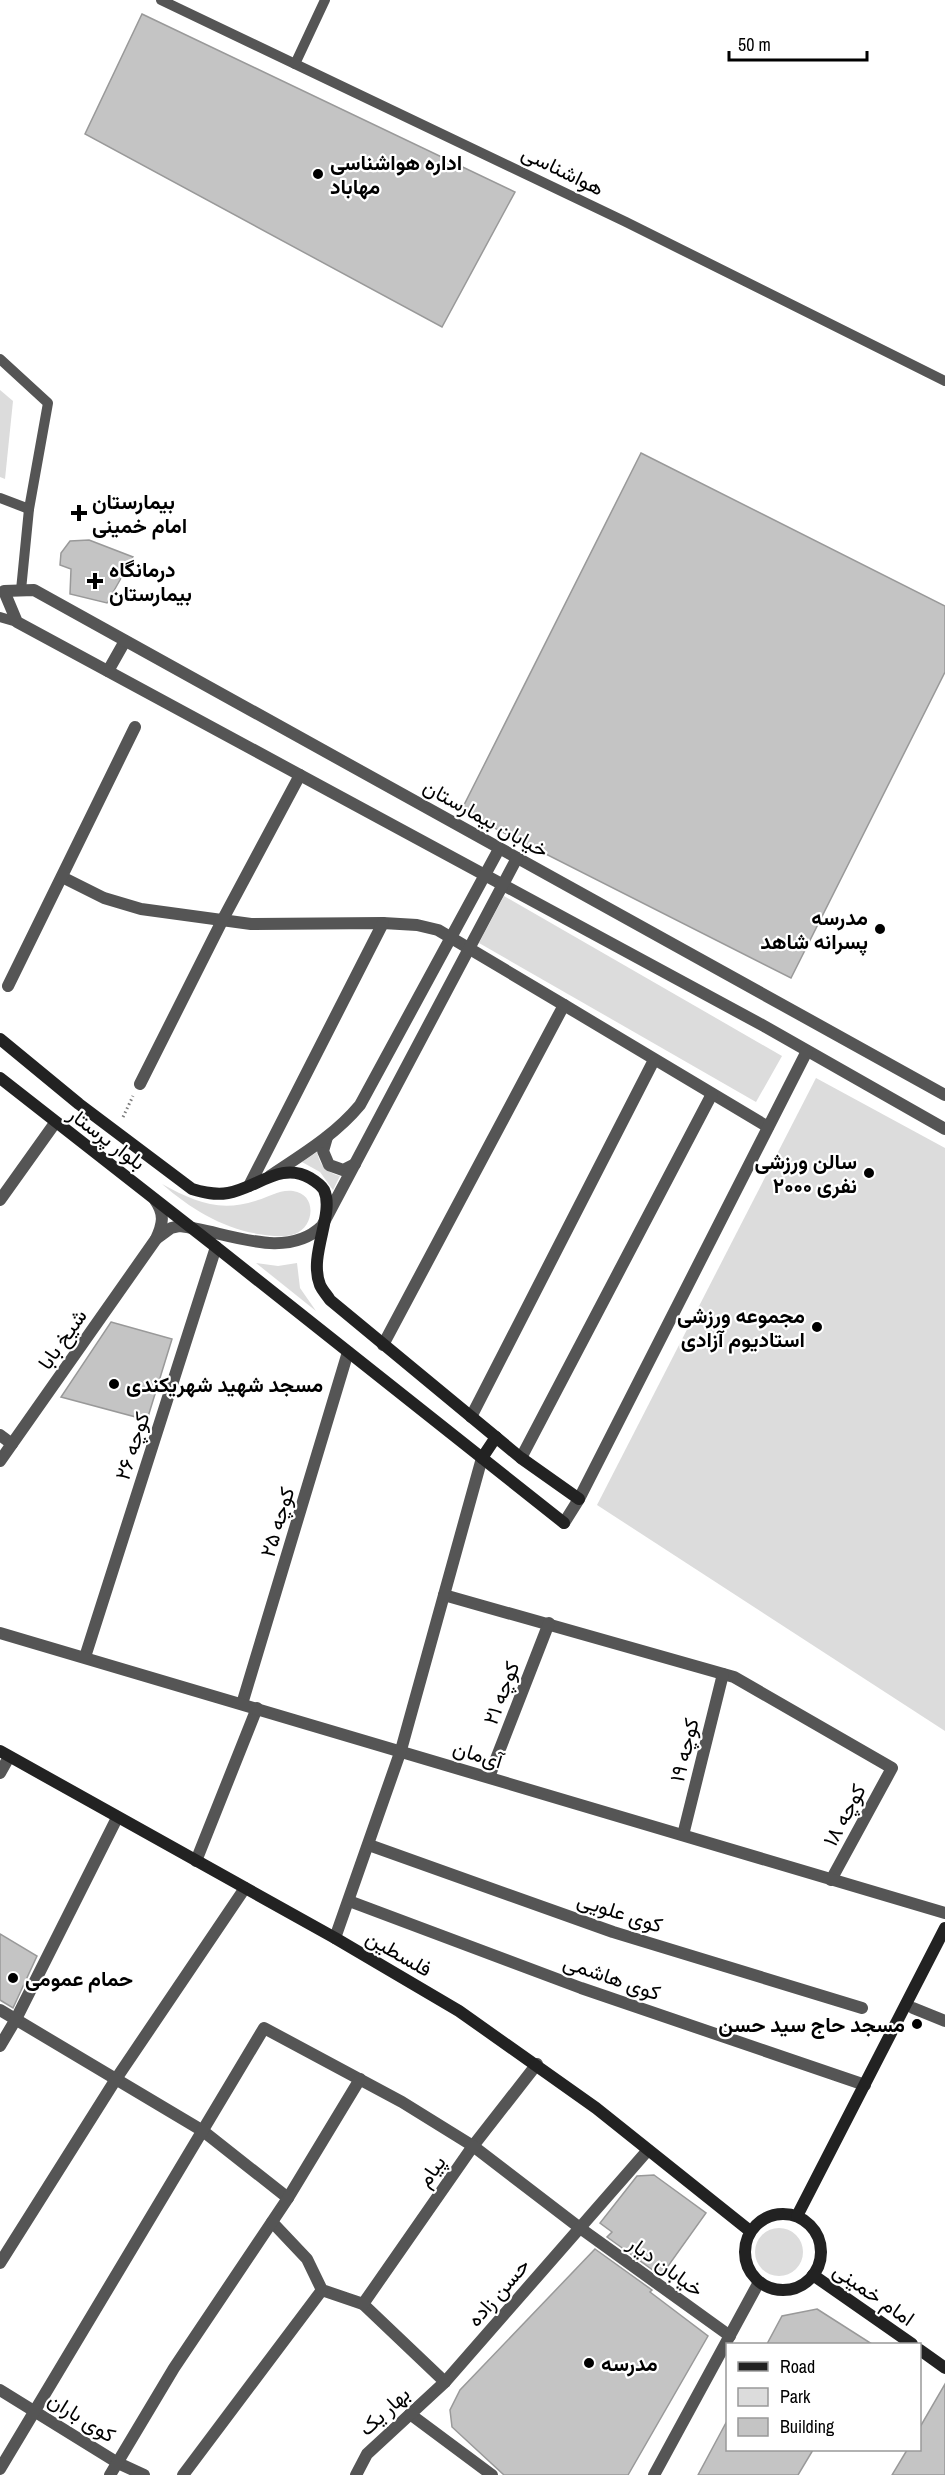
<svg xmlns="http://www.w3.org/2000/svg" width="945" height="2475" font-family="'Archivo Narrow',Vazirmatn,sans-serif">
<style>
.green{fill:#dcdcdc}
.building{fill:#c4c4c4;stroke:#999;stroke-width:1.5}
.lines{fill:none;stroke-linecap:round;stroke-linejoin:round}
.path{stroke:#777;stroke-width:3;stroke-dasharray:1.5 3;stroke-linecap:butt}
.service{stroke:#555;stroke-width:10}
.minor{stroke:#555;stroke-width:12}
.tertiary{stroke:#555;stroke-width:12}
.secondary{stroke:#222;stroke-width:12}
.poi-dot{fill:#000;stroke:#fff;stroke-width:2}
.labels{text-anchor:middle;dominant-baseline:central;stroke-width:4.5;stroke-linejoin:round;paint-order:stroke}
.poi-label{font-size:21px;font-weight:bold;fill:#000;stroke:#fff;text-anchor:start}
.street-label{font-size:21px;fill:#000;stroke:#fff}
</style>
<rect width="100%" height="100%" fill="#fff"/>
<g class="green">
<path d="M0,390L13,401L5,479L0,477Z"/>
<path d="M504,896L782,1056L756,1102L479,943Z"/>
<path d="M816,1078L945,1148V1731L597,1505Z"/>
<path d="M317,1152C320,1166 326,1172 340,1176L333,1190L320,1172L302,1162Z"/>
<path d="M162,1184C195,1202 220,1213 258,1200C268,1197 281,1189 293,1191C317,1194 315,1226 295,1234C284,1238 270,1236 258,1234C220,1227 191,1209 162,1184Z"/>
<path d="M256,1263L278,1266L297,1263L300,1288L316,1311Z"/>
<circle cx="779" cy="2252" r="24"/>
</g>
<g class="building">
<path d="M142,14L515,192L442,327L85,134Z"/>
<path d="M641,453L945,606V672L791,978L461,811Z"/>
<path d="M89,540L133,557L107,603L70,594L71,569L60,565L61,553L70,541Z"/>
<path d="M111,1322L172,1339L147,1420L61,1397Z"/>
<path d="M0,1934L37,1956L13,2008L0,2000Z"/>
<path d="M654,2175L706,2213L661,2276L607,2237L612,2232L600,2223L637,2176Z"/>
<path d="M595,2249L652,2290L650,2292L708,2336L628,2475H504L452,2427L450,2410L460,2390Z"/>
<path d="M817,2309L872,2344H767L782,2316Z"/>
<path d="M945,2384V2475H892L907,2450H920V2427Z"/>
<path d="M728,2419V2450H813L798,2475H698Z"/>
</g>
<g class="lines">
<path class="path" d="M123,1117L133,1096"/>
<g class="service">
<path d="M161,0L626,222L945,381"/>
<path d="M295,64L325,0"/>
<path d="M0,359L48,403L29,509L21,590"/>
<path d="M0,498L29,509"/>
<path d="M0,617L17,622"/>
</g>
<g class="minor">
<path d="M62,877L104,898L141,909L251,924L383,923L417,925L438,930L564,1005L383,1345"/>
<path d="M8,986L135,727"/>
<path d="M564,1005L768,1127"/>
<path d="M140,1084L223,919L300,775"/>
<path d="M249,1186L383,923"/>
<path d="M0,1200L55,1123"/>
<path d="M471,1417L654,1060"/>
<path d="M0,1435L12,1444"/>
<path d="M521,1458L712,1094"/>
<path d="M444,1595L734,1677L892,1768L831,1880"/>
<path d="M85,1657L216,1247"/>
<path d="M242,1704L348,1352"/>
<path d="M0,1773L9,1757"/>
<path d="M489,1777L549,1623"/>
<path d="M683,1835L723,1674"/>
<path d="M369,1845L613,1932L862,2008"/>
<path d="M196,1861L257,1708"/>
<path d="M349,1901L581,1988L865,2085"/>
<path d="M913,2008L945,2021"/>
<path d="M0,2010L203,2131L288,2198"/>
<path d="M0,2046L16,2019L117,1818"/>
<path d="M272,2222L307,2259L322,2290L363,2304L445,2382"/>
<path d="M0,2263L116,2079L245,1888"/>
<path d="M363,2304L473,2146L537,2064"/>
<path d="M0,2390L118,2463L144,2475"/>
<path d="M410,2414L492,2475"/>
<path d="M0,2469L264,2028L402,2102L473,2146L580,2228L730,2336"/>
<path d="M110,2475L174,2368L288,2198L360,2079"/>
<path d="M183,2475L322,2290"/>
<path d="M356,2475L367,2454L445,2382L648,2150"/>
</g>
<g class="tertiary">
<path d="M108,671L125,641"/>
<path d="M945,1095L34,590L4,591L17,622L764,1026L945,1129"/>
<path d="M327,1137L323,1151L329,1165L343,1170L355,1164"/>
<path d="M270,1176C303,1154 335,1135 360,1105L499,849"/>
<path d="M156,1239L171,1228L180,1226C225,1231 285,1262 322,1226L517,858"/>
<path d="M0,1461L156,1239C163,1224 165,1214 155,1200"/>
<path d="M564,1523L579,1499L807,1051"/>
<path d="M0,1633L945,1913"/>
<path d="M335,1938L401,1750L482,1458"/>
<path d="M654,2475L759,2282"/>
</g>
<g class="secondary">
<path d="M0,1039L79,1104L192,1189C205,1193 215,1195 228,1193C257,1188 281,1161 310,1178C315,1181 321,1185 324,1190C335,1214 308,1255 320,1285C322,1290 327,1295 330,1300L521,1458L579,1499"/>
<path d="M0,1078L216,1247L564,1523"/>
<path d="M482,1458L496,1437"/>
<path d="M0,1751L335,1938L459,2011L596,2108L750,2231"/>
<circle cx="783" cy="2252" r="38"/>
<path d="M797,2216L945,1928"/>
<path d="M813,2275L912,2344"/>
<path d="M920,2350L945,2368"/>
</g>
</g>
<g class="poi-dot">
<circle cx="318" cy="174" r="6"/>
<path d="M76 504h6v6h6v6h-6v6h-6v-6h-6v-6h6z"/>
<path d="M92 572h6v6h6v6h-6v6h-6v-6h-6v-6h6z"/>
<circle cx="880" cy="929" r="6"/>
<circle cx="869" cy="1173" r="6"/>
<circle cx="817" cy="1327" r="6"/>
<circle cx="114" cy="1384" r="6"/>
<circle cx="13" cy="1978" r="6"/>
<circle cx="917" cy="2024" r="6"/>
<circle cx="589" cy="2363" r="6"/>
</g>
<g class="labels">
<g class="poi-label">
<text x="330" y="162">اداره هواشناسی<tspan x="330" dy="24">مهاباد</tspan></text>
<text x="92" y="501">بیمارستان<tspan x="92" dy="24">امام خمینی</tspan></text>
<text x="109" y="569">درمانگاه<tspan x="109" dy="24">بیمارستان</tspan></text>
<text x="868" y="917" text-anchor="end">مدرسه<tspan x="868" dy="24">پسرانه شاهد</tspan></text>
<text x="857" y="1161" text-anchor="end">سالن ورزشی<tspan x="857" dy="24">۲۰۰۰ نفری</tspan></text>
<text x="805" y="1315" text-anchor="end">مجموعه ورزشی<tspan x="805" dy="24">استادیوم آزادی</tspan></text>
<text x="126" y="1384">مسجد شهید شهریکندی</text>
<text x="25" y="1978">حمام عمومی</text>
<text x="905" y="2024" text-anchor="end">مسجد حاج سید حسن</text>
<text x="601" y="2363">مدرسه</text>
</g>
<g class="street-label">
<text transform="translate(563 170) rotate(26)">هواشناسی</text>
<text transform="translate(486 818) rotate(29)">خیابان بیمارستان</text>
<text transform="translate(107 1138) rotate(37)">بلوار پرستار</text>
<text transform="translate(62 1339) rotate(-55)">شیخ بابا</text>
<text transform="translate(132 1446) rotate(-72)">کوچه ۲۶</text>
<text transform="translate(277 1522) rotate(-73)">کوچه ۲۵</text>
<text transform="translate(501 1693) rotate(-69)">کوچه ۲۱</text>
<text transform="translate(684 1750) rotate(-76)">کوچه ۱۹</text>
<text transform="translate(478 1754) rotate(17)">آی‌مان</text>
<text transform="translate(844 1815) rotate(-62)">کوچه ۱۸</text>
<text transform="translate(620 1912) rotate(18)">کوی علویی</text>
<text transform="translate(399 1953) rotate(30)">فلسطین</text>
<text transform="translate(612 1977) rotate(19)">کوی هاشمی</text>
<text transform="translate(431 2171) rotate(-55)">پیام</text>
<text transform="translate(666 2266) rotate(36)">خیابان دیار</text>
<text transform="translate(498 2292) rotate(-49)">حسن زاده</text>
<text transform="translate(874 2294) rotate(35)">امام خمینی</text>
<text transform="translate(384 2411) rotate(-43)">بهار یک</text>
<text transform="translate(82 2417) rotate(32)">کوی باران</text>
</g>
</g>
<rect x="726" y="2343" width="195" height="108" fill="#ffffff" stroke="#999999" stroke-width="1.5"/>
<rect x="738" y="2362" width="30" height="9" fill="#222222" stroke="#999999" stroke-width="1.5"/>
<text x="780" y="2373" font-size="18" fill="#000000">Road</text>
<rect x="738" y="2388" width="30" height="18" fill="#dcdcdc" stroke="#999999" stroke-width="1.5"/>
<text x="780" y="2403" font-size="18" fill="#000000">Park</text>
<rect x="738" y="2418" width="30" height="18" fill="#c4c4c4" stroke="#999999" stroke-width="1.5"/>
<text x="780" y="2433" font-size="18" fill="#000000">Building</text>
<path d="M729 51v9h138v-9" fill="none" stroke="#000000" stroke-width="3"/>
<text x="738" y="51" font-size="18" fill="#000000" stroke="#ffffff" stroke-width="4.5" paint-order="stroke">50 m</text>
</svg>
